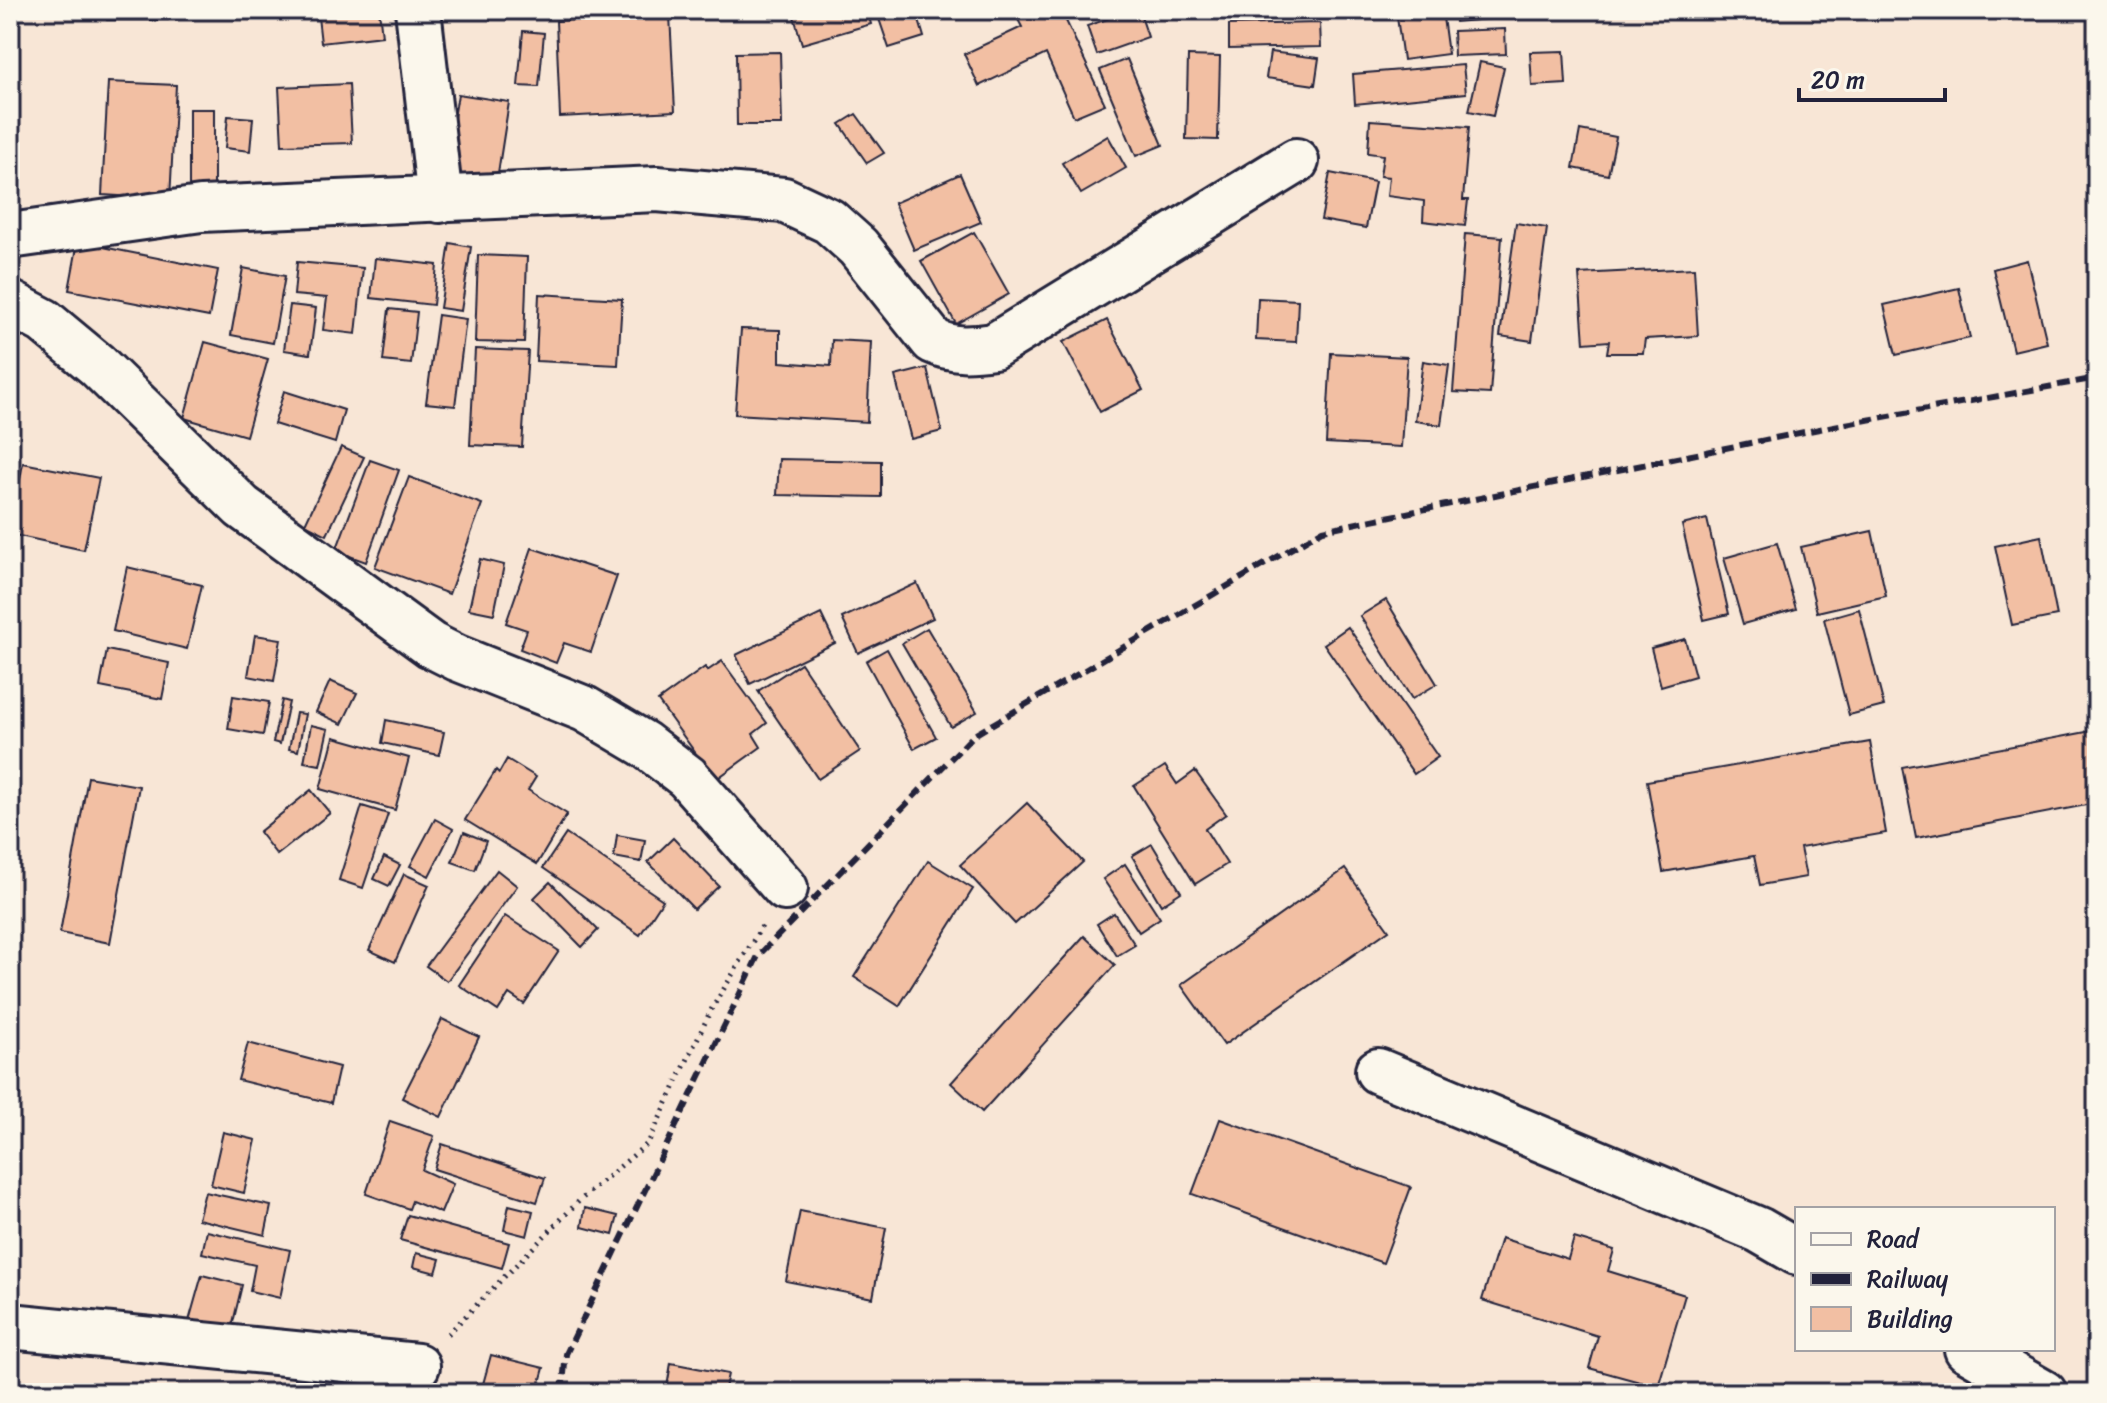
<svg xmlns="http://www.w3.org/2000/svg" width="2107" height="1403" font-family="Sriracha,sans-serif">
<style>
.building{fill:#f2bfa3;stroke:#22223b;stroke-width:2}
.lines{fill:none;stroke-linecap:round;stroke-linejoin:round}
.minor-casing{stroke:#22223b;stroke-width:50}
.path{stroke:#22223b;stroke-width:5;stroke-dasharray:2 6;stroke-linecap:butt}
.minor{stroke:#fbf7ec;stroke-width:44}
.rail{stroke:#22223b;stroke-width:6;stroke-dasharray:12 6;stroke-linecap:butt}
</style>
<rect width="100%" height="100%" fill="#f8e6d6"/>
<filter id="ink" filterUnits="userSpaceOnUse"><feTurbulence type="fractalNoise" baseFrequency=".0125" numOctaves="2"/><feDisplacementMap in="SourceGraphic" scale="16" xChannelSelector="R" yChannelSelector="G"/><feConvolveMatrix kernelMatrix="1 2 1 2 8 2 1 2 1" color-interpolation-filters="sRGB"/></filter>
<g filter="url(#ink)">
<g class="building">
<rect x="107" y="10" width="61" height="10"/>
<path d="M379,10L382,36L321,43L318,17Z"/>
<path d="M803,10H867L871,24L802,44L793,13Z"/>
<path d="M876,10H916L924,37L889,48Z"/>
<path d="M1013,10H1061L1105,104L1074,117L1046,54L979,86L964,54L1022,27Z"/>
<path d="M1133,10H1139L1148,37L1097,55L1087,26Z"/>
<path d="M1239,10H1327V15L1239,14Z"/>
<path d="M1396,10H1442L1448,54L1403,60Z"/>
<path d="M1454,10H1513V17L1455,22Z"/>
<path d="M670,15L675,111L560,117L556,21Z"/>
<path d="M1320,23L1321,47L1229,49V25Z"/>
<path d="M1505,29L1506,54L1454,56L1453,31Z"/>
<path d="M523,31L544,33L539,87L518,86Z"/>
<path d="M1564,51L1566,84L1532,86L1530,52Z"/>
<path d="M780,52L782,125H737L736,53Z"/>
<path d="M1270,52L1319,58L1315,85L1266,78Z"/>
<path d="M1188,56L1220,57L1218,140L1186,139Z"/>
<path d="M1127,59L1163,145L1136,156L1100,70Z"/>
<path d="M1480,62L1504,67L1493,116L1469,111Z"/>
<path d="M1463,65L1466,93L1355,104L1353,74Z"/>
<path d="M108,82L176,85L170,199L102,195Z"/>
<path d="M349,84L352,143L282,145L279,87Z"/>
<path d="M458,94L509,102L496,186L444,178Z"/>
<rect x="189" y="109" width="25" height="80"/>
<path d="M856,114L884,153L867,163L840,124Z"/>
<path d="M228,116L253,118L250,151L225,148Z"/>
<path d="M1370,120L1469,127L1463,200H1468L1465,226L1423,221L1424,201L1387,196L1389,177L1380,176L1383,155L1368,153Z"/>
<path d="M1580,130L1616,137L1608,175L1573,168Z"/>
<path d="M1108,136L1126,168L1081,194L1062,163Z"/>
<path d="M1330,173L1375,182L1366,228L1321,220Z"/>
<path d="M960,174L981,222L914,250L894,203Z"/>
<path d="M1516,223L1547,228L1532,341L1500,336Z"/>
<path d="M974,232L1009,294L956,324L921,261Z"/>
<path d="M1465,234L1502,237L1490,394L1453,392Z"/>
<path d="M78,242L218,270L209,317L69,290Z"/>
<path d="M450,243L471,247L461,311L440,308Z"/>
<path d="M478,255L527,257L524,343L475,342Z"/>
<path d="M375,258L437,265L433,305L371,298Z"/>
<path d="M2027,260L2047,343L2013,351L1993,269Z"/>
<path d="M297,262L363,268L356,334L323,330L327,298L294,295Z"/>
<path d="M243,268L285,276L273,343L231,335Z"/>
<path d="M1694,268L1698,336L1645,339L1643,353H1607L1609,341L1584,343L1579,274Z"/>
<path d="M1959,288L1970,338L1896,355L1884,305Z"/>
<path d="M539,294L622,299L618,365L536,361Z"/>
<path d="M1258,298L1298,300L1296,342L1256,340Z"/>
<path d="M290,305L316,308L310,354L284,350Z"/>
<path d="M389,309L417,312L411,364L383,361Z"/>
<path d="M438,315L466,319L455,406L426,403Z"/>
<path d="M1107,320L1143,390L1100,412L1063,342Z"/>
<path d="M741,329L780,330V362L831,366L832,340L871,342L867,422L735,414Z"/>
<path d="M205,342L268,359L246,436L184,418Z"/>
<path d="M475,349L528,351L522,447L470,445Z"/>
<path d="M1331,353L1407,357L1401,447L1326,443Z"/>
<path d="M1423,361L1449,365L1441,425L1415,421Z"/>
<path d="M927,368L942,431L911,439L895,376Z"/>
<path d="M284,391L344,410L335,443L274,424Z"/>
<path d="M341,447L364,457L327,535L305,524Z"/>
<path d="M779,459L881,461V497L777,495Z"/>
<path d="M370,460L399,470L366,562L336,551Z"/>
<path d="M23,463L99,478L84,550L10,534Z"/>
<path d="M409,477L482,504L449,594L375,567Z"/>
<path d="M1707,519L1729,614L1704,620L1682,525Z"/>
<path d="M1872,531L1886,596L1817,612L1801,547Z"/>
<path d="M2041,536L2057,616L2012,625L1995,546Z"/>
<path d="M1777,543L1796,609L1743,624L1724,558Z"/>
<path d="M532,548L617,576L591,652L564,643L556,663L520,649L527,630L506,623Z"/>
<path d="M480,559L504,565L494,614L469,609Z"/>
<path d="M127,567L202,585L187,649L113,631Z"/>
<path d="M917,583L933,618L858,653L842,618Z"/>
<path d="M1386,600L1437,684L1412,699L1360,616Z"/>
<path d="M1859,609L1884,706L1849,715L1824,619Z"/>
<path d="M821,614L835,643L750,684L736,655Z"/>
<path d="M1348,627L1438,757L1414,774L1324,644Z"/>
<path d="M927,628L977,712L951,727L902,643Z"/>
<path d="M255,635L281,639L274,681L248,676Z"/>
<path d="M1685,639L1695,676L1661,686L1651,648Z"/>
<path d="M887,649L936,737L914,749L866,661Z"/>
<path d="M107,650L169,663L162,699L100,687Z"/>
<path d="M722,661L767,723L753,734L761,747L715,780L658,701L705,667L707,671Z"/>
<path d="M801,663L860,751L818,779L758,691Z"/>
<path d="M330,681L357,693L342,724L316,712Z"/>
<path d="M233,696L269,702L263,735L228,729Z"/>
<path d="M282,700L289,702L280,744L273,742Z"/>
<path d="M296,713L305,714L298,751L289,749Z"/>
<path d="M386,720L444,732L439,755L382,743Z"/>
<path d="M311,725L328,729L320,765L304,762Z"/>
<path d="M2097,730V803L1916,838L1902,767Z"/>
<path d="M334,737L409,758L395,810L320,789Z"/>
<path d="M1870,742L1886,833L1800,848L1806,877L1760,885L1754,856L1663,872L1647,781Z"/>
<path d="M507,759L536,777L528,790L567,814L537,864L465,820L496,770L499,773Z"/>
<path d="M1165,766L1177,784L1195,771L1226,814L1205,829L1227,864L1195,884L1134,786Z"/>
<path d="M88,777L139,786L110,943L60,933Z"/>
<path d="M311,790L330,813L277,855L259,832Z"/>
<path d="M1027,803L1083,862L1015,924L960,865Z"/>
<path d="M362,806L388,814L363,888L339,880Z"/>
<path d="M435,819L453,829L429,876L410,866Z"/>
<path d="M464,832L486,841L475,870L452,862Z"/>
<path d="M566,834L663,900L640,935L543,868Z"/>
<path d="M617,835L645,840L641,862L614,857Z"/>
<path d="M673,838L719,886L694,909L648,862Z"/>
<path d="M1152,844L1181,892L1161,905L1132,856Z"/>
<path d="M384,857L400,865L389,886L374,879Z"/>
<path d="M928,861L973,889L899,1006L854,977Z"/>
<path d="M1125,864L1160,918L1139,932L1103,879Z"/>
<path d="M1345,869L1389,930L1224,1045L1181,985Z"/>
<path d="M497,870L517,886L447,981L426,966Z"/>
<path d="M404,874L429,885L395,962L369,950Z"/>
<path d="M550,882L598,930L582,947L534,898Z"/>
<path d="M1114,913L1135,945L1117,956L1097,924Z"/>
<path d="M505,916L559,951L524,1004L509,994L498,1011L459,985Z"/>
<path d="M1084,936L1115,965L982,1112L951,1083Z"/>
<path d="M442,1019L479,1037L441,1117L402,1098Z"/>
<path d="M248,1043L339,1067L331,1103L238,1080Z"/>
<path d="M1220,1119L1411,1187L1383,1263L1192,1194Z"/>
<path d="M390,1121L434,1136L422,1170L453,1184L441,1213L412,1201L409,1209L366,1194Z"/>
<path d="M223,1132L256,1140L244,1193L211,1185Z"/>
<path d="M442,1144L545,1178L537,1202L434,1169Z"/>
<path d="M205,1192L271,1206L265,1235L198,1219Z"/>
<path d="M509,1205L533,1211L527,1236L504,1230Z"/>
<path d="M585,1208L618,1216L613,1235L582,1227Z"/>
<path d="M800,1211L886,1228L873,1298L786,1281Z"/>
<path d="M408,1215L509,1243L502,1268L400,1240Z"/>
<path d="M207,1231L290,1250L280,1298L250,1291L255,1265L202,1253Z"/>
<path d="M1501,1238L1568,1259L1574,1238L1614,1250L1608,1271L1685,1295L1658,1387L1589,1368L1598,1336L1482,1300Z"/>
<path d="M416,1253L440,1259L436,1273L413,1267Z"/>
<path d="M202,1275L242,1285L231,1331L189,1321Z"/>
<path d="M491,1355L544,1368L537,1393H515L483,1384Z"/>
<path d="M671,1363L728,1374L724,1393H666Z"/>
</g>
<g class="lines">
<g class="minor-casing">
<g id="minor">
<path d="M418,10L440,200"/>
<path d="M10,236L201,209L657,189L784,200L829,221L858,247L933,341C954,351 971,349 994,346L1296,161"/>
<path d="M10,303L44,321L97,365L242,507L431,645L457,658L585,709L644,744L687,777L785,888"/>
<path d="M1378,1071L1759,1230L1797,1252"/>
<path d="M10,1326L417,1366"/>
<path d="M1967,1349L2044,1393"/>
</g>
</g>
<path class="path" d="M448,1334L579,1201L648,1143L711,1010L762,926"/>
<use href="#minor" class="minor"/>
<path class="rail" d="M562,1393L566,1354L758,956L974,735L1323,530L1829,427L2097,378"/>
</g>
</g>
<rect width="2107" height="1403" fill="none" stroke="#fbf7ec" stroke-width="40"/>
<rect x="20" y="20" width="2067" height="1363" fill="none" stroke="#22223b" stroke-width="3" filter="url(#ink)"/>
<rect x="1795" y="1207" width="260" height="144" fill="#fbf7ec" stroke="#a4a2a5" stroke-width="2"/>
<rect x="1811" y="1233" width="40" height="12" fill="#fbf7ec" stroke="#a4a2a5" stroke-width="2"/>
<text x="1867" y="1247" font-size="24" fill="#22223b">Road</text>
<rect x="1811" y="1273" width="40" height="12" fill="#22223b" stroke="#a4a2a5" stroke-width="2"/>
<text x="1867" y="1287" font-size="24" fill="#22223b">Railway</text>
<rect x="1811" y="1307" width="40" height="24" fill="#f2bfa3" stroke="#a4a2a5" stroke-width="2"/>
<text x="1867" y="1327" font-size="24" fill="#22223b">Building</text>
<path d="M1799 88v12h146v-12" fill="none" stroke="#22223b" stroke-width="4"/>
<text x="1811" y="88" font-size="24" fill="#22223b" stroke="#fbf7ec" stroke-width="6" paint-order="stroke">20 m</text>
</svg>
